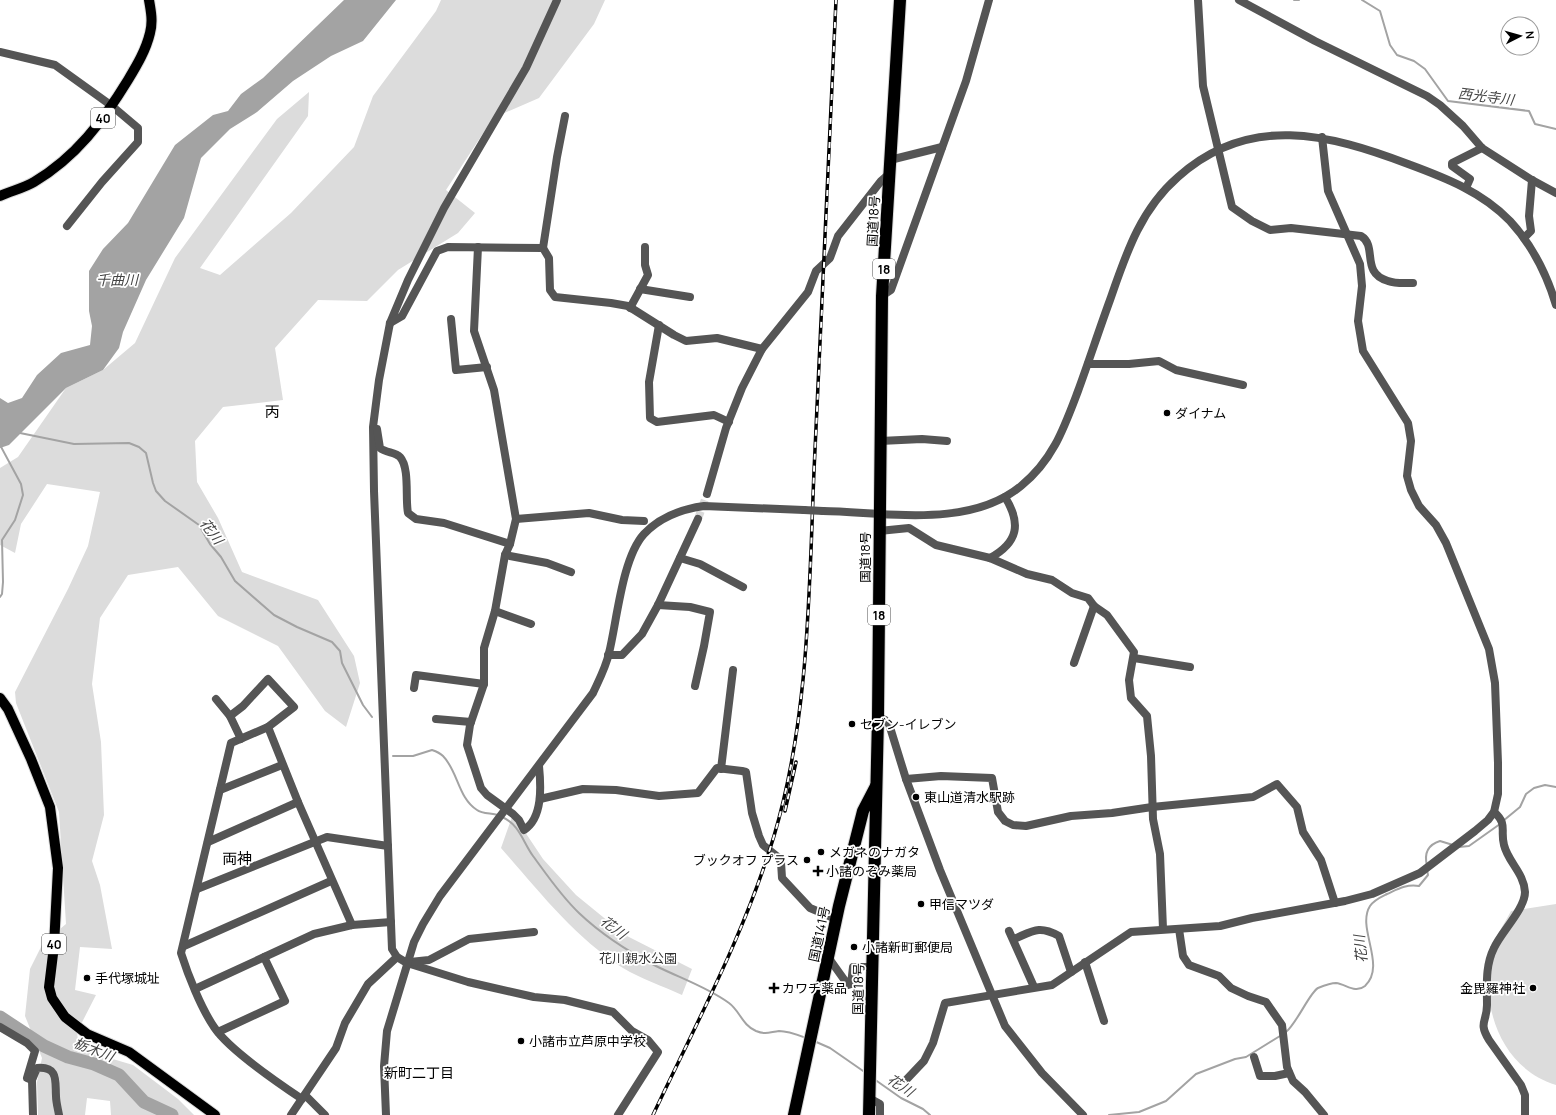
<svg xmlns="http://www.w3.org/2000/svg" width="1556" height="1115" font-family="Manrope,'Noto Sans JP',sans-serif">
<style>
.green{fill:#dcdcdc}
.water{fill:#a3a3a3}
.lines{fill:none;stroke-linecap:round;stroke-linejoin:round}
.stream{stroke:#a3a3a3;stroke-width:2}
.river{stroke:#a3a3a3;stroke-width:13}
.minor-tunnel{stroke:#d9d9d9;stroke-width:8;stroke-dasharray:8 4;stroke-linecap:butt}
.major-casing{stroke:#dbdbdb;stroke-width:12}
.highway-casing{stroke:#dbdbdb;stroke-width:14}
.minor{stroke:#555;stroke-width:8}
.major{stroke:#000;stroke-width:10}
.highway{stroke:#000;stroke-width:12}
.rail-casing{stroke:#000;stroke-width:3.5}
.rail{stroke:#fff;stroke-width:2;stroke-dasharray:6;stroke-linecap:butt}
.minor-bridge{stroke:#555;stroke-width:8}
.poi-dot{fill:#000;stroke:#fff;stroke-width:1.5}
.labels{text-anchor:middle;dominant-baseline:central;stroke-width:3.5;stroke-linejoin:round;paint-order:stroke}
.shield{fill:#fff;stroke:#4c4c4c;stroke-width:1}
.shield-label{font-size:12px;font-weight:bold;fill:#000}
.street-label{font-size:13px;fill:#000;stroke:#fff}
.poi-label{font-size:13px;fill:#000;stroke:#fff;text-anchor:start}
.park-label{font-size:13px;fill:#333;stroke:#fff}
.water-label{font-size:14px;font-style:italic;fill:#444;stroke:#fff}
.neighbourhood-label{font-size:14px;fill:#000;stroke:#fff}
.quarter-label{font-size:15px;fill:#000;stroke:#fff}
</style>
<rect width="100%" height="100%" fill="#fff"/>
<g class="green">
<path d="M441,0H605L594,24L539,98L493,118L446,190L475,213L458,233L398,270L367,301L318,300L275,348L283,400L223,407L195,441L197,482L218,518L242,572L318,600L354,656L360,683L346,727L325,711L278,646L218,616L178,567L128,575L100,618L92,684L101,742L104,815L92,861L100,885L112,949L80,947L75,990L96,995L77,1032L79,1049L133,1065L178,1099L194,1115H111L110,1101L87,1098L85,1115H38L37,1082L42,1058L25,1016L30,969L43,943L66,924L59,812L16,703L15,692L68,589L88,546L100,492L47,484L21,524L15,553L0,545V468L18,457L66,388L103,370L135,343L175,258L277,119L309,92L308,116L200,268L220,275L291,213L354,147L373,96L436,11Z"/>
<path d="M513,814L543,859L576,895L625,935L692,969L682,995C663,986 641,979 623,968C574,937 539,891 501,848Z"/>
<path d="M1556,904V1085C1511,1071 1489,1028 1488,983C1488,975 1485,965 1487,958C1492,942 1503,926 1511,911Z"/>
</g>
<path class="water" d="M344,0H396L363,41L331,56L293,81L257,112L230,129L201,158L184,218L146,280L123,332L119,348L103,370L66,388L9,445L0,448V398L8,403L22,398L37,375L61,353L90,345L92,326L89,311V271L103,249L128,223L175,145L213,115L228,111L241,94L263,78Z"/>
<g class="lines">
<g class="stream">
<path d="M1294,0H1299"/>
<path d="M1362,0L1380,11L1390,45L1397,55L1414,61L1425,69L1448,101L1529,111L1535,124L1556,129"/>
<path d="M19,431L20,433L74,444L129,443L139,447L146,453L153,483L156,491L165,501L199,525L210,544L221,557L235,581L274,615L297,627L332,642L340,651L342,663L363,705L372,717"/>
<path d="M0,445L21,484L23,495L15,520L2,540L3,582L2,594L0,597"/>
<path d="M393,756H413L432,750C435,751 440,753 443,756C458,771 458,798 477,810C482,814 491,813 498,815"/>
<path d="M502,817C519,824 523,842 533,856C547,875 561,896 579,913C601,934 629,952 656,966C680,978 707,987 729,1003C740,1011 742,1025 756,1031C766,1035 770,1032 779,1031C788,1031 798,1035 806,1038"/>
<path d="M1503,821L1520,807L1526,794L1534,788L1545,785L1556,787"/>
<path d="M1459,847L1469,846L1500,824"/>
<path d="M1427,866C1424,854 1427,845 1440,841L1453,845"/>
<path d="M1286,1032C1297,1023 1310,992 1318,988C1323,986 1331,983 1336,983C1346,984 1355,994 1365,986C1387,965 1356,928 1370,906C1374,900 1381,897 1387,894C1398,889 1406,884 1419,886L1428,875L1427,870"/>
<path d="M814,1041L830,1048L866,1073"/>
<path d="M874,1079L901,1098L923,1109L930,1115"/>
<path d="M1109,1115L1139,1112L1166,1101L1196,1074L1235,1059L1246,1057L1280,1036"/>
</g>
<path class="river" d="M0,1017L44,1046L68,1057L94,1064L119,1075L144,1102L172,1115"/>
<path class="minor-tunnel" d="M698,519L707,494"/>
<g class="major-casing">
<g id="major">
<path d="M0,196C11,191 24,188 34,182C76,157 103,121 128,80C137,65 146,50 150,33C153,22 151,11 149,0"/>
<path d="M0,698L8,709L31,759L50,807L58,868L54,946L49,987L52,998L65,1017L87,1034L129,1052L215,1115"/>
</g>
</g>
<g class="highway-casing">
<g id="highway">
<path d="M794,1115L839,906L863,811L876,786"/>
<path d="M869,1115L878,717L882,296L900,0"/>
</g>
</g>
<g class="minor">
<path d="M557,0L526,68L444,208L408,280L390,323L379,380L373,427L374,491L392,949L397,957L407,963L468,982L534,997L565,1000L613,1012L632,1031L648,1040L658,1052L618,1115"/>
<path d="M1198,0L1203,86L1232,207L1252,221L1270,230L1291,228L1361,236C1378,246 1360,273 1388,281C1396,284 1405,283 1413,283"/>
<path d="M1239,0L1315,41L1427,96L1440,105L1463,126L1482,148L1532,180L1556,193"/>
<path d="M0,52L55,65L112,106L138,128V142L102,182L67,226"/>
<path d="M890,160L942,147"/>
<path d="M1466,188L1470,179L1452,166V163L1482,148"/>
<path d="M1524,238L1531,231L1529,216L1532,180"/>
<path d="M478,247L474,331L494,390L516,519L510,544L505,555L495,611L484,648V684L470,725L467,745L481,788L487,795L513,814L519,820L524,830C543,818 541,786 539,766"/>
<path d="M543,248L549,258L550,290L555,297L611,303L628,306L674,335L686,341L717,338L762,349"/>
<path d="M640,289L690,297"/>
<path d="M882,296L891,290L966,81L989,0"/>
<path d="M630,308L648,275L645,265V247"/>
<path d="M451,319L456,370L487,367"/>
<path d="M390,323L402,316L437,251L448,247L543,248L557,157L565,116"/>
<path d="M659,325L649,382L650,418L657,422L714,415L729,422"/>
<path d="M1088,364H1129L1159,361L1176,370L1243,385"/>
<path d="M377,429L380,448C386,453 395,452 400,457C410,468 405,499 408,513L416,519L444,523L510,544"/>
<path d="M880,441L922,439L947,441"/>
<path d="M707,494L726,428L742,388L762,349L808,292L816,271L830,258L838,236L881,181L889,174"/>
<path d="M823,511C886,512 969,529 1021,486C1053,460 1064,428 1078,391C1089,361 1099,330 1110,300C1126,254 1140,210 1178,177C1249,113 1329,134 1408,164C1446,178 1482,192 1510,221C1532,245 1547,275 1556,305"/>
<path d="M516,519L589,513L622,520L644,521"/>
<path d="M879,531L909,528L936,545L990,558L1027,574L1052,580L1072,593L1088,598L1094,606L1107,615L1134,652L1129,680L1131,698L1147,716L1151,756L1153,819L1160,854L1163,929"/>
<path d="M505,555L547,563L571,572"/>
<path d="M680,558L700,564L743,587"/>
<path d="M990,558C1019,542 1021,523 1005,497"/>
<path d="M658,605L690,607L710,612L704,646L695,686"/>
<path d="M495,611L531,624"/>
<path d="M608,655H622L642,634L658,605L698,519"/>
<path d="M1134,658L1190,667"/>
<path d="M1074,663L1094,606"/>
<path d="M414,688L416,675L484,684"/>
<path d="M216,699L230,716L241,739"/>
<path d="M230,716L243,706L268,679L294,707L268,727L231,743L181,953C188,975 201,1008 214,1027C229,1050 278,1083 302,1099"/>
<path d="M878,717L885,720L889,724L906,779L940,870L1005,1026L1042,1073L1083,1115"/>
<path d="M436,719L471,722"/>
<path d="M268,727L298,802L352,925"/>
<path d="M721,769L733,670"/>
<path d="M906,779L941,776L992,778L998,812L1005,821L1013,825L1026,826L1071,816L1112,813L1152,807L1253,797L1277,784L1297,807L1303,832L1321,860L1335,903"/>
<path d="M220,790L282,765"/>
<path d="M540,799L583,789L616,790L659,796L698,793L717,768L742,771L746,772L752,813L759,836L763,845L778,857L781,862L782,878L810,908L836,919"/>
<path d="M1494,812C1508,824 1500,830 1504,845C1508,862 1524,873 1525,892C1525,909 1501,932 1494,948C1485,966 1487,985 1487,1005C1487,1022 1478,1022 1489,1040L1521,1085L1525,1095V1115"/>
<path d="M208,842L298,802"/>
<path d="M197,889L327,837L388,846"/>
<path d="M1179,929L1183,956L1189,965L1219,976L1231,988L1248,996L1266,1002L1282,1025L1287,1067L1293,1081L1305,1092L1324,1115"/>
<path d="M1009,931L1034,987"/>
<path d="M1014,939C1033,931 1039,925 1059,936L1071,972"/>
<path d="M184,946L331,881"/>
<path d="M828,957L848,985L851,984L853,967H873"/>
<path d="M410,962L429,960L469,939L534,932"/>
<path d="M1085,962L1104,1021"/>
<path d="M195,989L314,934L352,925L391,922"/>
<path d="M0,1027L27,1043L35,1051L27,1078L32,1080"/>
<path d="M218,1032L285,1001L264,957"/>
<path d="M1254,1057L1260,1076H1275L1289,1073"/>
<path d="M906,1080L924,1061L933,1043L945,1003L1052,985L1131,932L1220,926L1252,918L1345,901L1372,894L1420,873L1475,831L1488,820L1494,812L1498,794V763L1495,683L1489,649L1446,543L1436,525L1419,506L1411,490L1407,476L1411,441L1408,423L1363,351L1358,321L1362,286L1360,264L1328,191L1322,137"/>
<path d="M305,1095L325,1115"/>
<path d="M869,1098L880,1104V1115"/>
<path d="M33,1115L32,1080L37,1068C59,1066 55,1082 56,1096C56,1102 58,1109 59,1115"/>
<path d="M291,1115L336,1048L345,1023L368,984L397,957"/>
<path d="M386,1115L384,1066L387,1031L414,942L423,924L440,896L593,693C599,680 606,667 609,653C617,621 622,558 644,534C660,517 682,509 704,506L804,510"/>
</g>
<use href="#major" class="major"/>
<use href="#highway" class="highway"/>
<g class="rail-casing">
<g id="rail">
<path d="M785,811L796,762"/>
<path d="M653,1115C696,1024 745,933 774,836C809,718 809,593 814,471C822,314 829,157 836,0"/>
</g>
</g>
<use href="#rail" class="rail"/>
<path class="minor-bridge" d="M804,510L823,511"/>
</g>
<g class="poi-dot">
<circle cx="1167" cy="413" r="4"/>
<circle cx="852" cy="724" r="4"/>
<circle cx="916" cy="797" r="4"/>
<circle cx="821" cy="852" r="4"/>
<circle cx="807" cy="860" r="4"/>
<path d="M816 865h4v4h4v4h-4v4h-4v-4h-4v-4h4z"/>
<circle cx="921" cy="904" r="4"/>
<circle cx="854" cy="947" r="4"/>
<circle cx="87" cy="978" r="4"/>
<path d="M772 982h4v4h4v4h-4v4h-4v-4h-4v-4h4z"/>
<circle cx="1533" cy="988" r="4"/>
<circle cx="521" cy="1041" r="4"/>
</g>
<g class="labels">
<g class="shield">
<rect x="91" y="108" width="24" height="20" rx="3"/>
<rect x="873" y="259" width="22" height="20" rx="3"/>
<rect x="868" y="605" width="22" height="20" rx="3"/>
<rect x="42" y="934" width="24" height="20" rx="3"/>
</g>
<g class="shield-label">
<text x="103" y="118">40</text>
<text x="884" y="269">18</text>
<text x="879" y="615">18</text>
<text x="54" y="944">40</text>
</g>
<g class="street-label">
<text transform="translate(873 221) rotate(-87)">国道18号</text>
<text transform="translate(865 557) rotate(-90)">国道18号</text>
<text transform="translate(819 934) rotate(-78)">国道141号</text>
<text transform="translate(858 989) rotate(-89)">国道18号</text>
</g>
<g class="poi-label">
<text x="1175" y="413">ダイナム</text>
<text x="860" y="724">セブン-イレブン</text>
<text x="924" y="797">東山道清水駅跡</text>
<text x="829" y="852">メガネのナガタ</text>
<text x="799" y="860" text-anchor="end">ブックオフ プラス</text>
<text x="826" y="871">小諸のぞみ薬局</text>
<text x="929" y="904">甲信マツダ</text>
<text x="862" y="947">小諸新町郵便局</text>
<text x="95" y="978">手代塚城址</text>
<text x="782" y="988">カワチ薬品</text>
<text x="1525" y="988" text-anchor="end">金毘羅神社</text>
<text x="529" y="1041">小諸市立芦原中学校</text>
</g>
<g class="park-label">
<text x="638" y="958">花川親水公園</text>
</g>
<g class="water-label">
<text transform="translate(1486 96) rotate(7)">西光寺川</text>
<text x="117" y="279">千曲川</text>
<text transform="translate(212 531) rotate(53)">花川</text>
<text transform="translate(614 927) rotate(37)">花川</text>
<text transform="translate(1360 949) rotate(-96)">花川</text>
<text transform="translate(94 1049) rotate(21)">栃木川</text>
<text transform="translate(901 1085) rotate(34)">花川</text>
</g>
<g class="neighbourhood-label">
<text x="419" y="1072">新町二丁目</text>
</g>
<g class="quarter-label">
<text x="272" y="411">丙</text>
<text x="237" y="858">両神</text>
</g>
</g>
<g transform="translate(1520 36) rotate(84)"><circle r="19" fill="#ffffff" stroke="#999999"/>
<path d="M0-3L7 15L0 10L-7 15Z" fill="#000000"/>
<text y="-6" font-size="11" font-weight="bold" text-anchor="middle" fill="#000000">N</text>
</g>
</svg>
